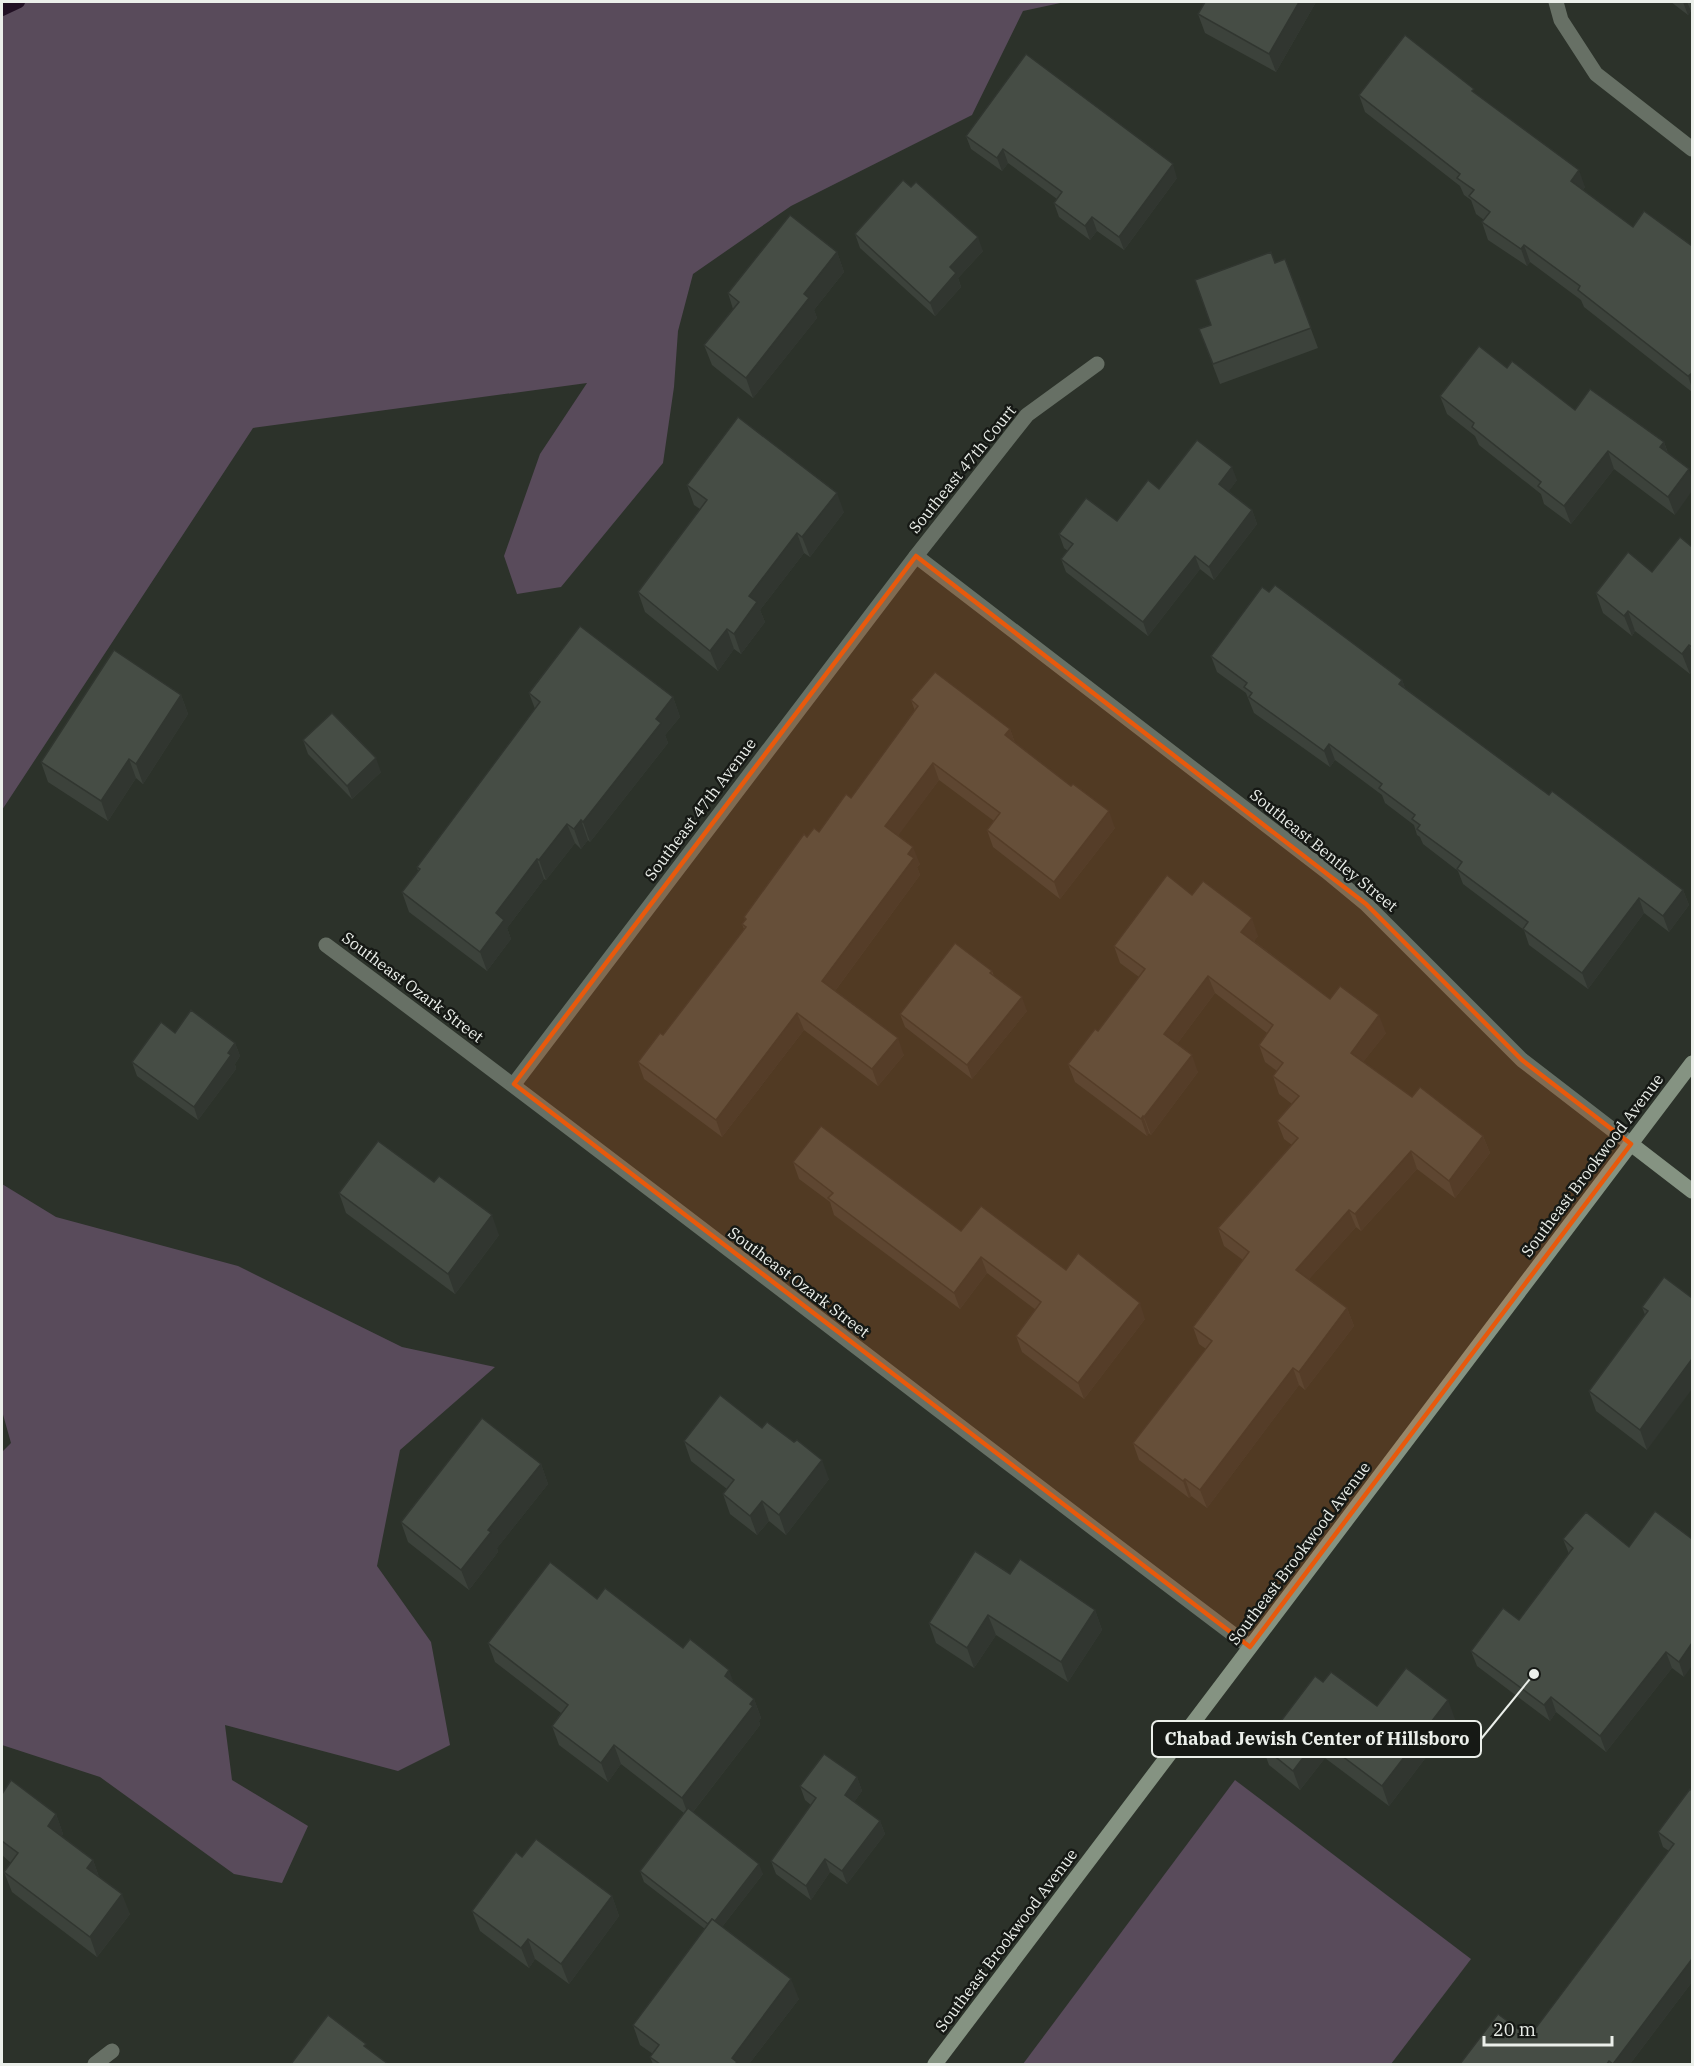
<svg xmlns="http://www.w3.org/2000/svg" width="1694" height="2066" font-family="'IBM Plex Serif',serif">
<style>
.green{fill:#594b5b}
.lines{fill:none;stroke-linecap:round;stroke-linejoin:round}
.stream{stroke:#211023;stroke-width:12}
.street{stroke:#677065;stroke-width:15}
.secondary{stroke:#859382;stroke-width:15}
.wall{fill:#3c423b}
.shaded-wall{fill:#313630}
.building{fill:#464d45;stroke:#313630;stroke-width:1.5}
.marked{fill:#e8590c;fill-opacity:0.2;stroke:#e8590c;stroke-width:4.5;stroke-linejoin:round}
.labels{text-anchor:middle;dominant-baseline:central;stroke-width:5;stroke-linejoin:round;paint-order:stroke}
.street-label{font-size:16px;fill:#ebefea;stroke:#161915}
.leader{fill:none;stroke:#ebefea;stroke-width:2}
.callout-dot{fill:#ebefea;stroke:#161915;stroke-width:2}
.callout{fill:#161915;stroke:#ebefea;stroke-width:2}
.callout-label{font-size:18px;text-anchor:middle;font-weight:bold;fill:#ebefea}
</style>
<rect width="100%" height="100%" fill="#2c322a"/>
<g class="green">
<path d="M2,2H1065L1023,11L972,115L791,206L693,274L678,331L674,387L663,463L561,587L517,594L504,556L540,454L587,383L253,428L2,810Z"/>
<path d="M2,1184L56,1217L238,1266L402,1347L495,1367L400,1450L377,1566L431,1642L450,1745L398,1771L225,1725L232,1780L308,1826L282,1883L234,1874L100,1777L2,1745V1452L11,1443L2,1411Z"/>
<path d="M1235,1780L1471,1959L1391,2064H1023Z"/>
</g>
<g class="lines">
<path class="stream" d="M2,10L19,2"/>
<g class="street">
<path d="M1556,2L1561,20L1596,74L1692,149"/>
<path d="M916,556L1326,871L1366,904L1522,1060L1631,1144"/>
<path d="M326,945C637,1176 941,1414 1250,1647"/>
<path d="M514,1084L916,556L1027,415L1097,364"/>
<path d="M95,2064L112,2051"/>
</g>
<g class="secondary">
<path d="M1631,1144L1692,1191"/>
<path d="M935,2064L1692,1063"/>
</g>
</g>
<g class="wall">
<path d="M1316,2L1276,72L1205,33L1198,14Z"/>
<path d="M1671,2H1692V12L1691,11L1688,15Z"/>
<path d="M1475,93L1585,187L1583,190L1633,227L1692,246V392L1584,307L1581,300L1530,262L1527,266L1488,240L1482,222L1484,220L1476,214L1471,200L1464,195L1460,186L1365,112L1359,95Z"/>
<path d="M966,136L1177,178L1124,250L1097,231L1090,240L1059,217L1054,203L1057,199L1008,163L1002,171L971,149Z"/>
<path d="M911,187L983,251L958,278L961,287L935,316L860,248L855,234Z"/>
<path d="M837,252L844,272L814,310L817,318L753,398L712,365L704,345L733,309L728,293Z"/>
<path d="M1285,259L1318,348L1220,384L1199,329L1211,325L1275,263Z"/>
<path d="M1507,368L1575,410L1664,442L1668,453L1675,515L1614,469L1571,524L1544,504L1541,494L1479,445L1475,436L1447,414L1440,396Z"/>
<path d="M1237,480L1228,492L1252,510L1257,524L1214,580L1200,569L1148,636L1066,572L1061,559L1068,551L1064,548L1059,534L1117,521L1159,489Z"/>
<path d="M687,485L844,512L810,557L804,553L760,610L765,622L741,654L734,649L718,671L645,612L638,592L700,509L694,505Z"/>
<path d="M1692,547V670L1690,674L1635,631L1632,636L1603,613L1596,593L1652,572Z"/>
<path d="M1269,592L1402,680L1405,688L1453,724L1549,795L1683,890L1689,905L1669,932L1644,913L1588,989L1529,945L1524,930L1463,884L1458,871L1423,844L1420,837L1417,835L1414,825L1385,803L1382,795L1335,760L1330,767L1254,713L1246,693L1217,672L1211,656Z"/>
<path d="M529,693L673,697L680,717L665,735L668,743L590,842L588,840L581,849L575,843L546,880L544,879L507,928L511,939L487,971L409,912L402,892L418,871L417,867L535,709Z"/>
<path d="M181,695L188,714L143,784L136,778L108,821L48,782L41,762Z"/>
<path d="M911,700L1010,729L1015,743L1115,828L1060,899L993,847L987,830L994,821L939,780L898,835L920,864L917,867L920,875L835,991L904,1055L878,1086L804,1030L722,1137L644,1079L638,1062L663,1035L744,929L742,924L745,920L744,917L807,837L819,832L851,798L915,711Z"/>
<path d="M303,740L381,772L352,799L308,754Z"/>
<path d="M1192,895L1258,936L1254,941L1330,999L1386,1033L1363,1062L1412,1097L1483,1136L1490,1153L1455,1198L1417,1169L1361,1231L1356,1227L1309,1279L1347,1308L1354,1326L1305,1390L1299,1385L1207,1508L1191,1496L1189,1498L1139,1460L1133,1443L1206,1349L1199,1344L1193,1327L1243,1260L1224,1246L1218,1228L1292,1145L1284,1139L1277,1121L1292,1104L1279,1094L1273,1076L1277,1071L1265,1062L1259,1045L1267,1033L1215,993L1177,1044L1198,1072L1151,1135L1149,1133L1147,1136L1075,1082L1068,1064L1098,1031L1139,977L1120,963L1114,946Z"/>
<path d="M992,971L994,976L1027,1011L972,1079L905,1027L900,1014Z"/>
<path d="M175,1033L235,1043L240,1056L235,1064L236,1069L198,1120L137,1076L132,1062Z"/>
<path d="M793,1162L961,1231L1066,1270L1145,1319L1084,1399L1022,1352L1016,1336L1036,1310L987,1273L960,1309L834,1215L830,1202L799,1179Z"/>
<path d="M339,1193L499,1235L455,1294L346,1213Z"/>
<path d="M1664,1277L1647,1450L1596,1411L1589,1391L1645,1315L1642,1307Z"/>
<path d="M684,1441L829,1479L786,1535L769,1521L757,1535L730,1514L723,1494L727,1489L691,1461Z"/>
<path d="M541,1464L548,1484L497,1548L498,1552L469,1590L408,1542L401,1522Z"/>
<path d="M1655,1511L1684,1677L1672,1668L1606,1752L1556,1712L1550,1721L1477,1666L1471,1651L1519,1620L1569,1554L1563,1539L1629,1547Z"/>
<path d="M1010,1574L1095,1610L1102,1630L1068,1682L996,1635L974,1668L936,1643L929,1623Z"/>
<path d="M597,1599L683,1648L734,1683L754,1699L761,1718L759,1721L760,1725L693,1812L763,1874L722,1927L799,1999L749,2064H653L650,2057L653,2054L640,2045L633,2025L705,1929L644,1882L640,1871L684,1813L621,1764L608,1782L559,1745L552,1726L561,1713L495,1662L488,1643Z"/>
<path d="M1323,1682L1377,1706L1455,1719L1389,1806L1325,1758L1300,1790L1269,1765L1262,1746Z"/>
<path d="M857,1777L862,1791L854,1802L880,1821L885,1834L847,1884L830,1872L811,1900L776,1874L771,1861L811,1805L805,1800L800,1786Z"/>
<path d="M1692,1791V1982L1630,2064H1460L1529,2037L1669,1851L1663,1847L1658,1832Z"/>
<path d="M2,1794L56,1814L63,1834L61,1837L93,1860L99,1877L130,1914L97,1957L12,1892L4,1872L11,1863L2,1855Z"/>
<path d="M522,1857L612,1896L619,1916L569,1984L535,1959L529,1968L480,1931L472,1911Z"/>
</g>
<g class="shaded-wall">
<path d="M1299,2H1316L1276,72L1269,54Z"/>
<path d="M1683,2H1687L1691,11L1688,15Z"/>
<path d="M1003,149L1008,163L1002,171L997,158Z"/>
<path d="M1173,164L1177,178L1124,250L1119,237Z"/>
<path d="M1579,170L1585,187L1577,198L1571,181Z"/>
<path d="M1092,217L1097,231L1090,240L1085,226Z"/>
<path d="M978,237L983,251L958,278L961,287L935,316L930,303L950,267Z"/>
<path d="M1524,245L1530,262L1527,266L1521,249Z"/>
<path d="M837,252L844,272L814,310L817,318L753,398L746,378L804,294Z"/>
<path d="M1692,373V388L1688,376Z"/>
<path d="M1664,442L1670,460L1660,447Z"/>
<path d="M1608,451L1614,469L1571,524L1564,506Z"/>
<path d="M1232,467L1237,480L1224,498L1219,484Z"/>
<path d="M1689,469L1692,479V491L1675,515L1668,497Z"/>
<path d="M837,493L844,512L810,557L802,537Z"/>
<path d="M1252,510L1257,524L1214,580L1209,567Z"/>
<path d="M797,533L804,553L760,610L765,622L741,654L734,634L749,596Z"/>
<path d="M1195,556L1200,569L1148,636L1143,622Z"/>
<path d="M1628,611L1635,631L1632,636L1624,616Z"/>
<path d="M727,629L734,649L718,671L710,651Z"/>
<path d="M1689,645L1692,654V670L1690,674L1682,654Z"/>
<path d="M1402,680L1408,696L1399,684Z"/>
<path d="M181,695L188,714L143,784L136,764Z"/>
<path d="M673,697L680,717L665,735L668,743L590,842L583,822L656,719Z"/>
<path d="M1010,729L1016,746L1005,735Z"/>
<path d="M1329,744L1335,760L1330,767L1324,751Z"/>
<path d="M376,758L381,772L352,799L347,786Z"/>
<path d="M129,759L136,778L108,821L101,801Z"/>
<path d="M933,763L939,780L892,844L885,826Z"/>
<path d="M1109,811L1115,828L1060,899L1054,882Z"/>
<path d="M581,820L588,840L581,849L574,829Z"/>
<path d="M567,824L575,843L546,880L539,860Z"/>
<path d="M913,847L920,864L917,867L920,875L829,999L822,981Z"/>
<path d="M537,859L544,879L507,928L511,939L487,971L480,952L496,913Z"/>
<path d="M1683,890L1689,905L1669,932L1663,916Z"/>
<path d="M1639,898L1644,913L1588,989L1582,973Z"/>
<path d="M1252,918L1258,936L1248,949L1241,932Z"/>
<path d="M1208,976L1215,993L1171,1052L1164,1034Z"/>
<path d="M1022,997L1027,1011L972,1079L967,1065Z"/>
<path d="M797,1013L804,1030L722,1137L716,1120Z"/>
<path d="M1379,1015L1386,1033L1357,1070L1351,1053Z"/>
<path d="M898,1038L904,1055L878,1086L872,1069Z"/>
<path d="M235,1043L240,1056L235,1064L236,1069L198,1120L194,1107Z"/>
<path d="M1192,1055L1198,1072L1151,1135L1144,1117Z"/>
<path d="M1143,1116L1149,1133L1147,1136L1141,1119Z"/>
<path d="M1483,1136L1490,1153L1455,1198L1449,1181Z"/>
<path d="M1411,1151L1417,1169L1361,1231L1355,1214Z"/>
<path d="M1349,1210L1356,1227L1302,1287L1296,1270Z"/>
<path d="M492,1215L499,1235L455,1294L448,1274Z"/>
<path d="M981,1257L987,1273L960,1309L954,1293Z"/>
<path d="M1140,1303L1145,1319L1084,1399L1078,1383Z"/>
<path d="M1347,1308L1354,1326L1305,1390L1299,1372Z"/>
<path d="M1692,1359V1389L1647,1450L1640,1430Z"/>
<path d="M1293,1368L1299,1385L1207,1508L1200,1490Z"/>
<path d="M822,1460L829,1479L786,1535L779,1515Z"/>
<path d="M541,1464L548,1484L497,1548L498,1552L469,1590L461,1570L488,1530Z"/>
<path d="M1185,1479L1191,1496L1189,1498L1183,1481Z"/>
<path d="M762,1501L769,1521L757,1535L750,1516Z"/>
<path d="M1095,1610L1102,1630L1068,1682L1061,1662Z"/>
<path d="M988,1615L996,1635L974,1668L967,1648Z"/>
<path d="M1692,1643V1666L1684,1677L1679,1662Z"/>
<path d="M1666,1652L1672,1668L1606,1752L1600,1736Z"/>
<path d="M729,1670L736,1689L725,1676Z"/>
<path d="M1551,1697L1556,1712L1550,1721L1544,1705Z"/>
<path d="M754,1699L761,1718L759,1721L760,1725L689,1817L682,1798Z"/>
<path d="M1448,1700L1455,1719L1389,1806L1382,1786Z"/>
<path d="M1318,1738L1325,1758L1300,1790L1293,1771Z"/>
<path d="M614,1745L621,1764L608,1782L601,1763Z"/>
<path d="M857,1777L862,1791L849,1809L845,1795Z"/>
<path d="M56,1814L63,1834L55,1846L48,1826Z"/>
<path d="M880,1821L885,1834L847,1884L842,1871Z"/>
<path d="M825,1859L830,1872L811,1900L806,1886Z"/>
<path d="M93,1860L100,1880L87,1868Z"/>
<path d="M759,1864L763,1874L715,1936L711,1926Z"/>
<path d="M122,1894L130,1914L97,1957L90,1937Z"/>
<path d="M612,1896L619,1916L569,1984L561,1964Z"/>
<path d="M528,1939L535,1959L529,1968L521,1948Z"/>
<path d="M1692,1959V1982L1630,2064H1613Z"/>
<path d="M791,1979L799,1999L749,2064H734L732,2058Z"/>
</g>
<g class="building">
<path d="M1205,2H1299L1269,54L1198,14Z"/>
<path d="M1405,35L1474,89L1472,91L1579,170L1571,181L1633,227L1644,211L1692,246V373L1688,376L1578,290L1580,286L1524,245L1521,249L1482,222L1490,212L1469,196L1474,190L1457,178L1460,174L1359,95Z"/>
<path d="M1026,54L1173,164L1119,237L1092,217L1085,226L1054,203L1062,192L1003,149L997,158L966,136Z"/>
<path d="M903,180L911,187L916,182L978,237L950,267L956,273L930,303L855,234Z"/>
<path d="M790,215L837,252L804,294L809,298L746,378L704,345L739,302L728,293Z"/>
<path d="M1271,252L1275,263L1285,259L1311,328L1213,364L1199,329L1211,325L1195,280Z"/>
<path d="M1479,346L1507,368L1512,361L1575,410L1590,389L1664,442L1660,447L1689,469L1668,497L1608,451L1564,506L1538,486L1541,482L1472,427L1474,423L1440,396Z"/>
<path d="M738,417L837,493L802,537L797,533L749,596L757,602L734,634L727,629L710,651L638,592L707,500L687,485Z"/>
<path d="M1197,440L1232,467L1219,484L1252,510L1209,567L1195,556L1143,622L1061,559L1073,544L1059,534L1086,498L1117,521L1148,480L1159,489Z"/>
<path d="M1680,537L1692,547V647L1689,645L1682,654L1628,611L1624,616L1596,593L1628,552L1652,572Z"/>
<path d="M1275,585L1402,680L1399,684L1453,724L1549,795L1552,791L1683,890L1663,916L1639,898L1582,973L1523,929L1528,922L1457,869L1462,862L1417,829L1420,825L1412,819L1415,815L1379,788L1382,784L1329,744L1324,751L1249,697L1252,693L1244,687L1247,683L1211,656L1262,587L1269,592Z"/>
<path d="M580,626L673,697L656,719L661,723L583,822L581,820L574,829L567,824L539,860L537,859L496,913L504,920L480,952L402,892L420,869L417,867L540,702L529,693Z"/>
<path d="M114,650L181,695L136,764L129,759L101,801L41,762Z"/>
<path d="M935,672L1010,729L1005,735L1071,786L1073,784L1109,811L1054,882L987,830L1000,813L933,763L885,826L913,847L908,854L914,858L822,981L898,1038L872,1069L797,1013L716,1120L638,1062L660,1033L663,1035L746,927L742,924L746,919L744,917L804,834L807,837L814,828L819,832L846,794L851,798L918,706L911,700Z"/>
<path d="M332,713L376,758L347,786L303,740Z"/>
<path d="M1167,875L1192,895L1203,881L1252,918L1241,932L1330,999L1340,986L1379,1015L1351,1053L1412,1097L1420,1087L1483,1136L1449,1181L1411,1151L1355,1214L1349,1210L1296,1270L1347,1308L1299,1372L1293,1368L1200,1490L1185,1479L1183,1481L1133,1443L1212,1341L1193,1327L1249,1252L1218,1228L1298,1138L1277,1121L1299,1096L1273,1076L1283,1063L1259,1045L1273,1025L1208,976L1164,1034L1192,1055L1144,1117L1143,1116L1141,1119L1068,1064L1095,1029L1098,1031L1145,969L1114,946Z"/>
<path d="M955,943L992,971L990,973L1022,997L967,1065L900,1014Z"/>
<path d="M191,1010L235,1043L228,1053L231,1055L194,1107L132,1062L161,1022L175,1033Z"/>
<path d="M821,1126L961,1231L981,1206L1066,1270L1078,1253L1140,1303L1078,1383L1016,1336L1041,1302L981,1257L954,1293L828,1198L833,1193L793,1162Z"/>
<path d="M378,1141L434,1182L439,1176L492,1215L448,1274L339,1193Z"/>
<path d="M1664,1277L1692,1298V1359L1640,1430L1589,1391L1648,1311L1642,1307Z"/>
<path d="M720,1395L762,1428L767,1422L794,1442L797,1440L822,1460L779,1515L762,1501L750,1516L723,1494L734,1480L684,1441Z"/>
<path d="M482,1418L541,1464L488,1530L491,1532L461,1570L401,1522Z"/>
<path d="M1655,1511L1692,1539V1643L1679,1662L1666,1652L1600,1736L1551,1697L1544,1705L1471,1651L1503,1608L1519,1620L1573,1548L1563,1539L1586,1512L1629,1547Z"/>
<path d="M975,1551L1010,1574L1020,1559L1095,1610L1061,1662L988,1615L967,1648L929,1623Z"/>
<path d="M550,1562L597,1599L605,1588L683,1648L690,1639L729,1670L725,1676L754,1699L750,1704L753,1706L682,1798L614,1745L601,1763L552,1726L568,1705L488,1643Z"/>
<path d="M1406,1668L1448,1700L1382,1786L1318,1738L1293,1771L1262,1746L1315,1676L1323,1682L1331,1672L1377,1706Z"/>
<path d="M824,1754L857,1777L845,1795L880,1821L842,1871L825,1859L806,1886L771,1861L816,1798L800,1786Z"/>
<path d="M11,1780L56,1814L48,1826L93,1860L87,1868L122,1894L90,1937L4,1872L18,1853L2,1841V1794Z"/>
<path d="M1690,1789L1692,1791V1959L1613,2064L1609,2061L1607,2064H1460L1498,2014L1529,2037L1674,1844L1658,1832Z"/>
<path d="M688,1808L759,1864L715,1921L712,1919L708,1924L640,1871Z"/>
<path d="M536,1839L612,1896L561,1964L528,1939L521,1948L472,1911L516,1852L522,1857Z"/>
<path d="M712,1919L791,1979L732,2058L737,2062L735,2064H660L650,2057L659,2045L633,2025Z"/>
<path d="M328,2015L366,2044L364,2046L388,2064H291Z"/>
</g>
<path class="marked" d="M916,556L1366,904L1522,1060L1631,1144L1250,1647L514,1084Z"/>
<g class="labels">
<g class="street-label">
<text transform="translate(962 469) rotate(-51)">Southeast 47th Court</text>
<text transform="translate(700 809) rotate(-53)">Southeast 47th Avenue</text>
<text transform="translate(1324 850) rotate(39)">Southeast Bentley Street</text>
<text transform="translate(413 987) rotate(37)">Southeast Ozark Street</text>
<text transform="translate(1592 1165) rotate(-53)">Southeast Brookwood Avenue</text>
<text transform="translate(799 1282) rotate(37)">Southeast Ozark Street</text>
<text transform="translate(1299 1553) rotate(-53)">Southeast Brookwood Avenue</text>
<text transform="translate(1006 1940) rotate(-53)">Southeast Brookwood Avenue</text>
</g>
</g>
<path class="leader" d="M1534 1674L1481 1739"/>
<circle class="callout-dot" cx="1534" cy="1674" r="6"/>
<rect class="callout" x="1152" y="1721" width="329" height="36" rx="6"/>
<g class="callout-label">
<text x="1317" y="1745">Chabad Jewish Center of Hillsboro</text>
</g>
<rect width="1694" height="2066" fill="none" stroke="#ebefea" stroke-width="6"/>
<path d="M1484 2036v9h128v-9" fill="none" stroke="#ebefea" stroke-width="3"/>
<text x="1493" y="2036" font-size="18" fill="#ebefea" stroke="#161915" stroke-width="4.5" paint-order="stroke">20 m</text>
</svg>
